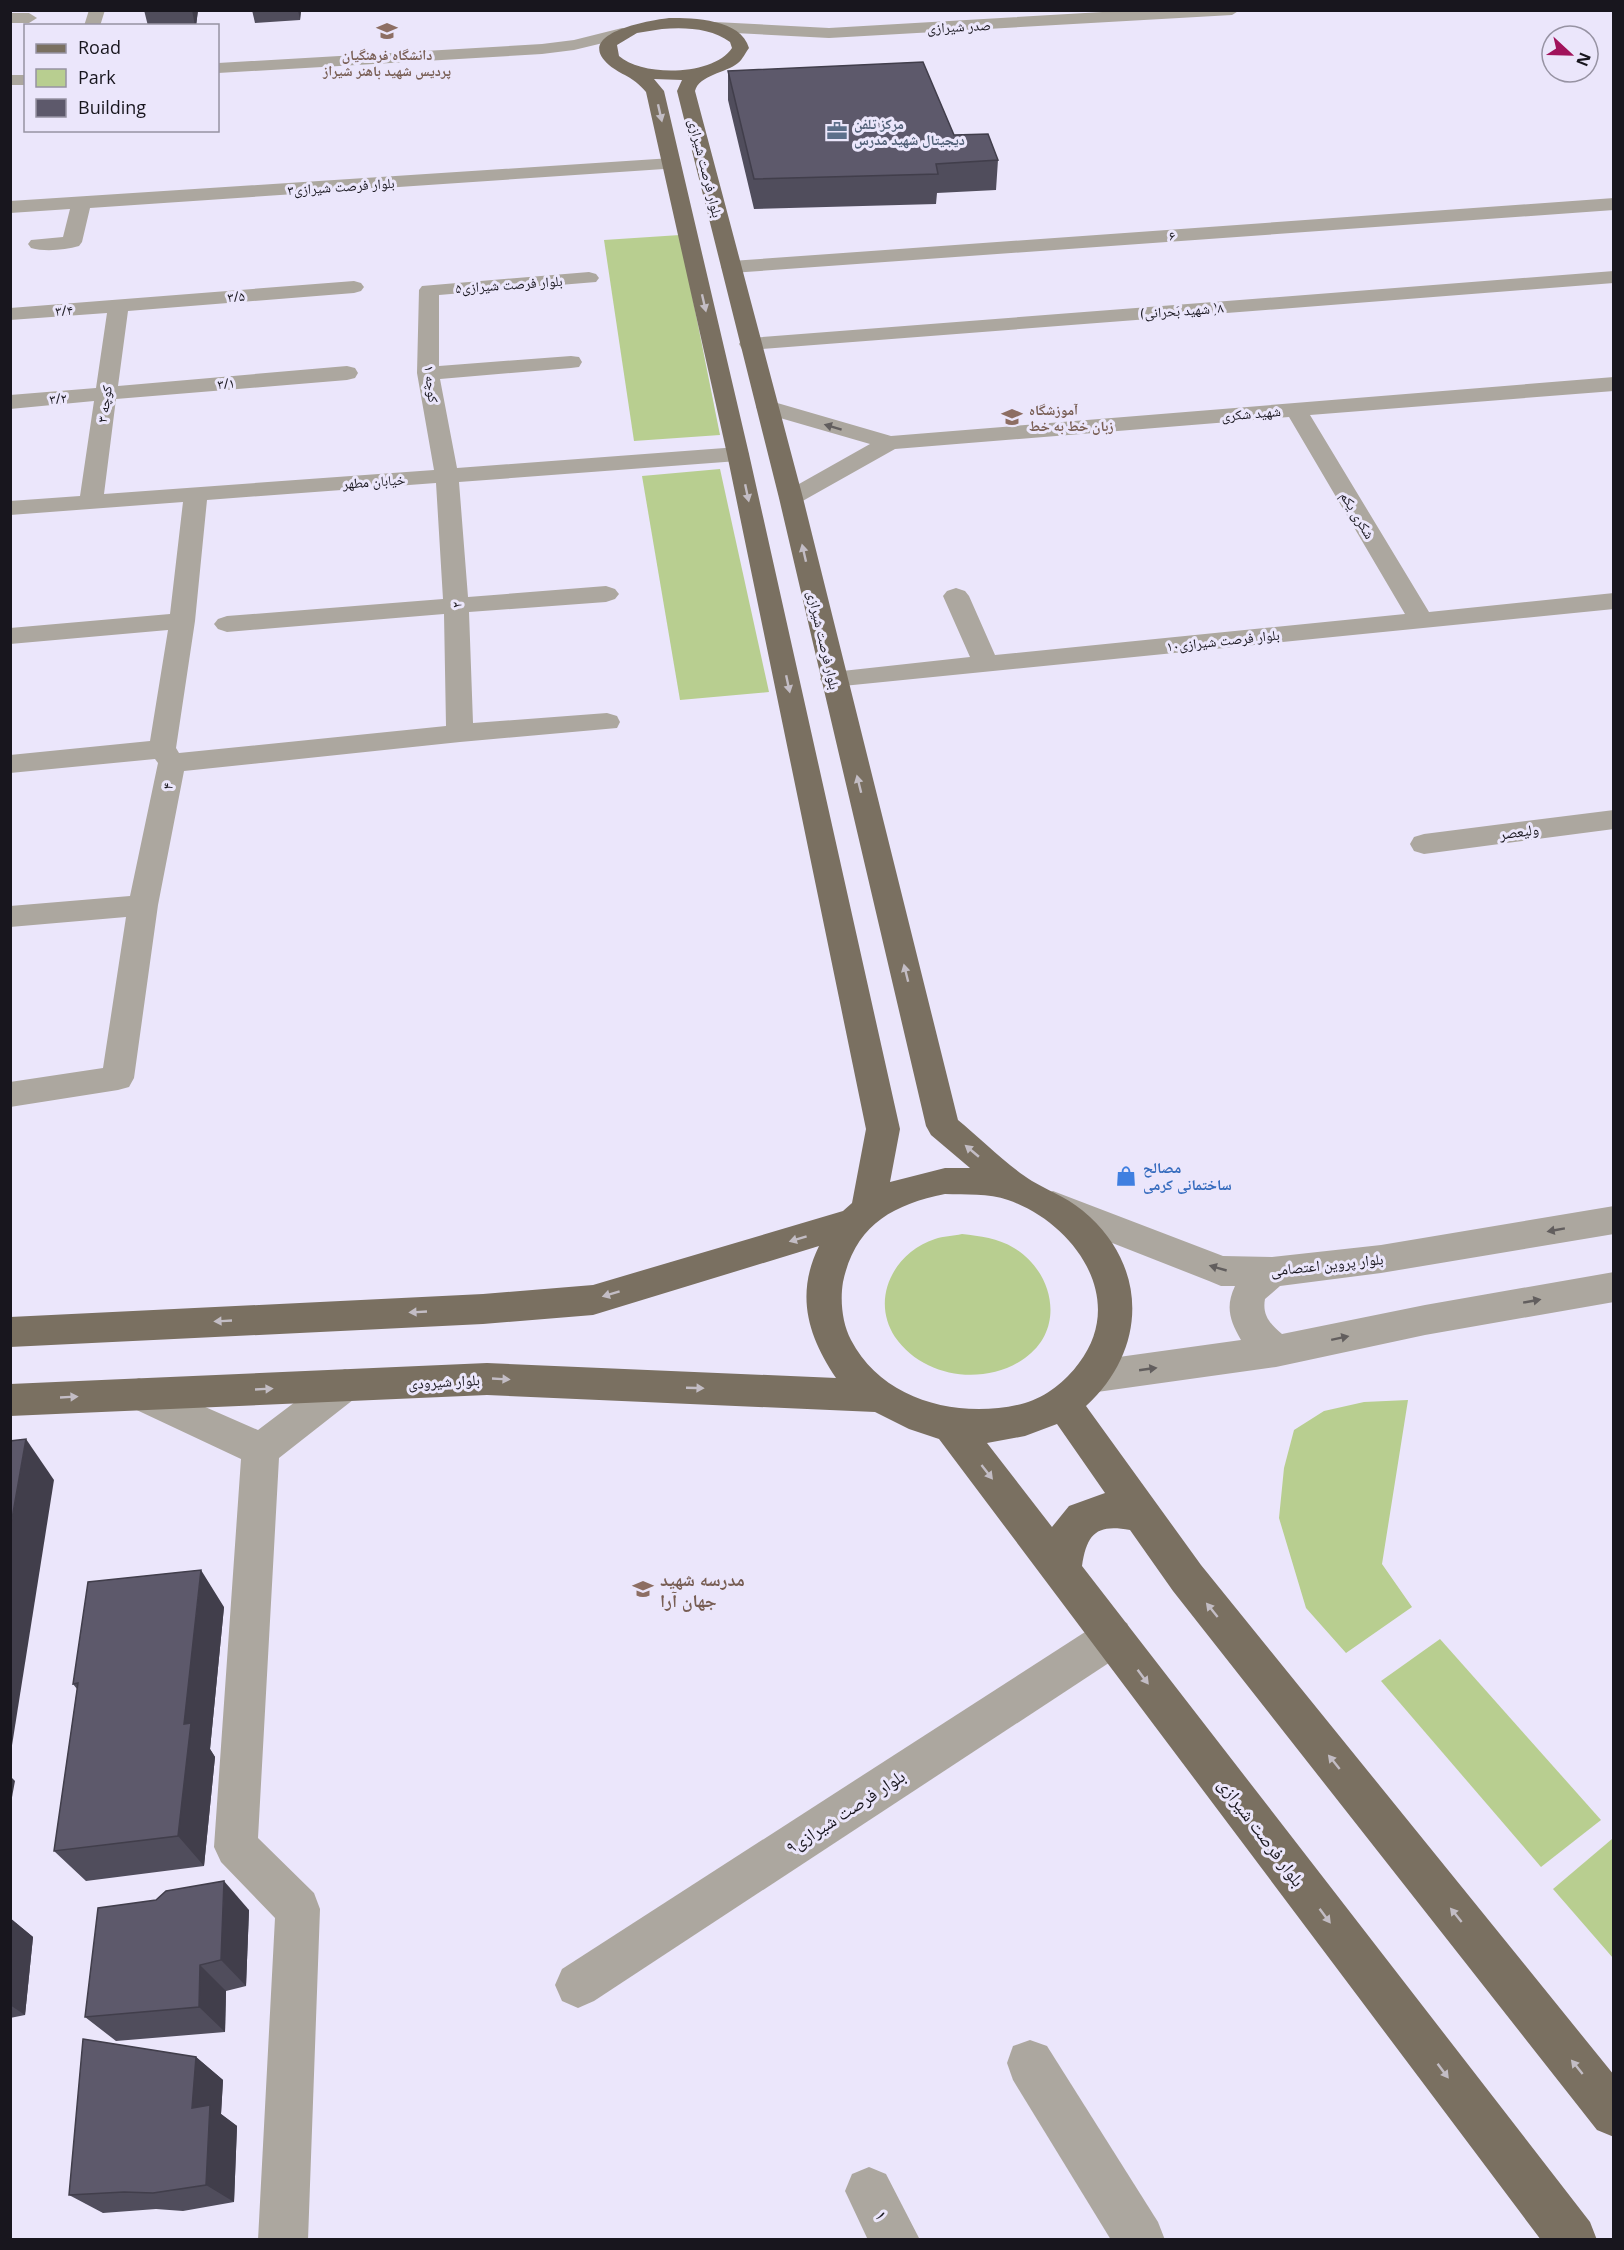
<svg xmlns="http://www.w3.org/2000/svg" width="1624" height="2250" font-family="'Open Sans','Noto Naskh Arabic',sans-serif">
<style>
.green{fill:#b8ce90}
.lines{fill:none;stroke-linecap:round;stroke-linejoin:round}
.minor{fill:#aca79f;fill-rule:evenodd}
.major{fill:#7a7061;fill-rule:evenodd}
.wall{fill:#504d5c}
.shaded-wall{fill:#413e4b}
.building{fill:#5d596b;stroke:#413e4b;stroke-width:1.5}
.oneway{fill:#c3bdc5}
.oneway2{fill:#625e5e}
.labels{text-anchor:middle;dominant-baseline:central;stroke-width:6;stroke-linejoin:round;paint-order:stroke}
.far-street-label{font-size:14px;fill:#18161e;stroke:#ebe6fb}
.far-education-label{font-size:14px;font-weight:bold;fill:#785e54;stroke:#ebe6fb}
.far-service-label{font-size:14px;font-weight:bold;fill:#4e5e75;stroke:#ebe6fb;text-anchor:start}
.street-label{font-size:15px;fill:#18161e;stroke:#ebe6fb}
.shop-label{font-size:15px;font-weight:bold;fill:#366cbe;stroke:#ebe6fb;text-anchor:start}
.near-education-label{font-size:18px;font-weight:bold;fill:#785e54;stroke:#ebe6fb;text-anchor:start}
.near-street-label{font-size:18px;fill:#18161e;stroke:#ebe6fb}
</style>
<rect width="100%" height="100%" fill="#ebe6fb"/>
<g class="green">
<path d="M680,235L720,435L634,441L604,240Z"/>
<path d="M720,469L769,692L680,700L642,476Z"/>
<path d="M962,1234C980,1236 998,1238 1014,1248C1054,1272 1066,1329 1025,1358C986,1386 924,1379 895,1337C870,1299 894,1252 935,1239C943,1236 953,1236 962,1234Z"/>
<path d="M1408,1400L1382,1564L1412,1607L1346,1653L1306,1608L1279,1518L1284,1468L1294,1430L1324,1411L1364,1402Z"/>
<path d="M1440,1639L1601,1820L1541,1867L1381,1681Z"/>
<path d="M1612,1839L1614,1841L1613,1958L1553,1889Z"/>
</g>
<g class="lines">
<g class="minor">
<path d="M89,10H105L100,26H84Z"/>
<path d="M1137,10H1240L1232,15L829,38L715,32L707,27L715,22L829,28Z"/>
<path d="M10,13H29L37,18L29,23H10Z"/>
<path d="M622,28L628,29L630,33L628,37L574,50L542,54L218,73V63L542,44L574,40Z"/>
<rect x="10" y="75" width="16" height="10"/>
<path d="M672,158L679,160L681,164L679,168L90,208L82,242L79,246C65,250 45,252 31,248L28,244L31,240L63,237L70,209L10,213V201Z"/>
<path d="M1614,198V210L731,273L724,271L721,267L724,263L731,261Z"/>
<path d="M1614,271V283L750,350L742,349L739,344L742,339L750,338Z"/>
<path d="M589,272L596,274L599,278L596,282L439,295V366L571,356L579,357L582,362L579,367L571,368L440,379L457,468L738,447L746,449L749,454L746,459L738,461L459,482L468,597L606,586L615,589L619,594L615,599L606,602L469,612L473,723L607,713L617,716L620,722L617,728L460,742L184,771L158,905L134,1078L129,1087L118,1090L10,1107V1082L103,1068L126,917L10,927V906L130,896L158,763L155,759L10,773V755L150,741L168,630L10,644V628L170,614L183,502L10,515V501L80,496L94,401L10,409V395L96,388L107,313L10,320V308L354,281L361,283L364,287L361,291L354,293L128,311L118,386L347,366L355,368L358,373L355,378L347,380L116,399L104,494L434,470L417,373L419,290L422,286ZM436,483L443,599L227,616L218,619L214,624L218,629L227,632L444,614L446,726L179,753L176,748L195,621L207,500Z"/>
<path d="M1614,377V391L1310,415L1429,612L1614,593V609L833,687L824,685L820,679L824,673L970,657L943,596L947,591L956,588L965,591L969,596L995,655L1405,614L1289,417L895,449L799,503L791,505L783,503L779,498L783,493L870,444L759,412L756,407L759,402L767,400L891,436Z"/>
<path d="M1614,810V829L1424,854L1414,851L1410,844L1414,837L1424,834Z"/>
<path d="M1053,1191L1223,1256L1272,1257L1381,1245L1614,1206V1234L1381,1273L1280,1286L1265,1299C1262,1315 1270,1324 1282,1334L1425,1305L1614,1272V1302L1425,1335L1276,1367L1090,1393L1077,1388L1072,1377L1077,1366L1090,1361L1241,1340C1230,1321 1225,1307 1235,1286H1221L1209,1281L1041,1215L1036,1205L1041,1195Z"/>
<path d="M345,1369L358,1374L363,1385L358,1396L279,1458L258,1838L314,1893L320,1909L308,2240H258L275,1918L221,1862L214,1847L241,1459L126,1405L120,1394L126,1383L139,1378L258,1430L332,1374Z"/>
<path d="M1113,1618L1127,1623L1133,1637L1127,1651L594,2001L578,2008L562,2001L555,1985L562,1969L1099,1623Z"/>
<path d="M1030,2040L1047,2046L1158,2222L1165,2240H1111L1013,2080L1007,2063L1013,2046Z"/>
<path d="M869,2167L886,2174L920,2240H868L845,2191L852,2174Z"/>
</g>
<path class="major" d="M669,18C694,18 741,19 749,48C745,53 743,59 738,63C726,73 699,75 695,91L803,498L958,1120C979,1137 1009,1167 1032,1181C1053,1193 1071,1199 1090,1217C1149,1272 1145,1352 1086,1406L1201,1565L1614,2075V2137L1597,2130L1173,1591L1130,1530C1097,1524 1087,1533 1082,1566L1590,2222L1597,2240H1541L939,1439L909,1429L875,1412L487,1395L10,1416V1384L487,1363L836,1378C808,1336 795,1295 819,1246L593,1315L483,1324L10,1347V1317L483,1294L593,1285L843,1211L852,1203L866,1129L727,454L646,92C632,75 622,76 609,65C572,33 651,20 669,18ZM662,29C684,27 712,28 730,42L732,48C714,76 642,77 619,56L617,45L637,33ZM654,79L682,80L677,91L779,498L926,1126L931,1135L970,1168H945L890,1182L900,1129L749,454L664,91ZM945,1194C965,1195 989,1193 1008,1200C1074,1223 1128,1299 1079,1363C1066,1381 1046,1397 1025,1403C962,1420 883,1402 851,1340C842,1323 840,1300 843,1282C855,1226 891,1205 945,1194ZM1057,1424L1105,1493L1069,1506L1052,1527L987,1443L1025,1436Z"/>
</g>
<g class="wall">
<path d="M144,10H198L196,26H148Z"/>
<path d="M252,10H301L300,20L255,23Z"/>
<path d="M728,71L954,135L998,160L996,190L937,193L936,204L754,209L728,100Z"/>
<path d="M224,1607L210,1749L215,1757L204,1866L86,1881L54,1851L77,1689L73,1684Z"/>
<path d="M156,1900L249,1910L246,1986L226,1991L225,2032L116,2041L85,2017Z"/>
<path d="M10,1918L33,1937L25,2015L10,2018Z"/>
<path d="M196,2057L223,2080L221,2114L237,2126L234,2202L183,2211L156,2209L103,2213L69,2195Z"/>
</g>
<g class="shaded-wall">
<path d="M192,10H198L196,26H195Z"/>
<path d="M298,10H301L300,20Z"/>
<path d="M26,1439L54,1480L10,1758V1530Z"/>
<path d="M201,1570L224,1607L210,1749L215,1757L204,1866L178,1836L184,1724Z"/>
<path d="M10,1776L15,1781L10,1808Z"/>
<path d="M224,1881L249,1910L246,1986L221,1960Z"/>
<path d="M10,1918L33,1937L25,2015L10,2005Z"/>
<path d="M200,1965L226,1991L225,2032L199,2007Z"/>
<path d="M196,2057L223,2080L221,2114L237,2126L234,2202L206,2185L192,2108Z"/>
</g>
<g class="building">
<path d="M923,62L954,135L988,134L998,160L936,164L938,174L754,179L728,71Z"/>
<path d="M26,1439L10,1530V1441Z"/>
<path d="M201,1570L184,1724L191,1723L178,1836L54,1851L78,1683L73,1684L88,1582Z"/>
<path d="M224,1881L221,1960L200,1965L199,2007L85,2017L98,1908L156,1900L166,1891Z"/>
<path d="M83,2039L196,2057L192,2108L210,2105L206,2185L153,2193L124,2192L69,2195Z"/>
</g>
<defs><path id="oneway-solid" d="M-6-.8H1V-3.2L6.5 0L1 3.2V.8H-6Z" transform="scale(1.5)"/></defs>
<g class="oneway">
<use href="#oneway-solid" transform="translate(660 113) rotate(77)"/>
<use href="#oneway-solid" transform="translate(704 303) rotate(77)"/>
<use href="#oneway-solid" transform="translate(747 493) rotate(78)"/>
<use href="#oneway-solid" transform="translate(804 553) rotate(-103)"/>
<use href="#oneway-solid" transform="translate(788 684) rotate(78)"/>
<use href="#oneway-solid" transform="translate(859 784) rotate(-104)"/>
<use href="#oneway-solid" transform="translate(906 973) rotate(-104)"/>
<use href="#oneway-solid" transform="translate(972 1151) rotate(-140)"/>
<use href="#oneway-solid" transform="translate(798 1239) rotate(163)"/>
<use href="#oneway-solid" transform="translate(611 1294) rotate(163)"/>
<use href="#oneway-solid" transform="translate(418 1312) rotate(177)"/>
<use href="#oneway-solid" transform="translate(223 1321) rotate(177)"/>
<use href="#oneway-solid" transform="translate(501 1379) rotate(3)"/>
<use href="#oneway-solid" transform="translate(695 1388) rotate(2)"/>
<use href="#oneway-solid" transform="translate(264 1389) rotate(-3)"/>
<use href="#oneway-solid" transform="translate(69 1397) rotate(-3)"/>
<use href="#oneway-solid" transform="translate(987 1472) rotate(52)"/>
<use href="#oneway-solid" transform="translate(1212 1610) rotate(-129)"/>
<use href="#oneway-solid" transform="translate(1143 1677) rotate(53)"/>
<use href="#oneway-solid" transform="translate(1334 1762) rotate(-129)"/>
<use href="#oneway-solid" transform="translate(1456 1915) rotate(-129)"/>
<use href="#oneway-solid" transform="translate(1325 1916) rotate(53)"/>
<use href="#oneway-solid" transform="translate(1577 2067) rotate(-129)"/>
<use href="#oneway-solid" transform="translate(1443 2071) rotate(53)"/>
</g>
<g class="oneway2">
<use href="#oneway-solid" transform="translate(833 427) rotate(-163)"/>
<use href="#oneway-solid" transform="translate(1556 1230) rotate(170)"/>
<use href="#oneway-solid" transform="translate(1218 1268) rotate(-164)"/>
<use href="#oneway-solid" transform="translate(1532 1301) rotate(-10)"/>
<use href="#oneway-solid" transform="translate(1340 1338) rotate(-12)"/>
<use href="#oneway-solid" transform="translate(1148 1369) rotate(-8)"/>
</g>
<defs>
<g id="university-bare" transform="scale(1.62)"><path d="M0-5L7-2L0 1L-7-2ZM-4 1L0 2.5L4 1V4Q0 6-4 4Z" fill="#8d6e63" stroke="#ebe6fb" stroke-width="2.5" paint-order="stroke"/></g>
<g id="office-bare" transform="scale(1.62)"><path d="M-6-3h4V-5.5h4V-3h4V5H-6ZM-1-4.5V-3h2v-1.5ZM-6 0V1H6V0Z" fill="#5c6f8a" stroke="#ebe6fb" stroke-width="2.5" paint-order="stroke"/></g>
<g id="school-bare" transform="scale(1.62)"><path d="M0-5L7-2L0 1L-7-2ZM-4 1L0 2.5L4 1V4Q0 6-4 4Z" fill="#8d6e63" stroke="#ebe6fb" stroke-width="2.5" paint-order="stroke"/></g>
<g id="shop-bare" transform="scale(1.62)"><path d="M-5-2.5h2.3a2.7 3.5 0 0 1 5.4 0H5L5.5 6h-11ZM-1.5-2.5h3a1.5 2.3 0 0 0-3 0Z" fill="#3f7fe0" stroke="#ebe6fb" stroke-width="2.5" paint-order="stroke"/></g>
</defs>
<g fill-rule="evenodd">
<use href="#university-bare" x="387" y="31"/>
<use href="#office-bare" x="837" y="131"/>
<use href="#school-bare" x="1012" y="417"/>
<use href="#shop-bare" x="1126" y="1176"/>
<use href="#school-bare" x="643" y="1589"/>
</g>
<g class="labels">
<g class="far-street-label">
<text transform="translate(959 26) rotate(-3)">صدر شیرازی</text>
<text transform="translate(706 168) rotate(76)">بلوار فرصت شیرازی</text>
<text transform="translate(341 186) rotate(-4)">۳بلوار فرصت شیرازی</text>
<text transform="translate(1172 235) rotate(-4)">۶</text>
<text transform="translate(509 284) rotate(-4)">بلوار فرصت شیرازی۵</text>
<text transform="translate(236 296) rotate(-5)">۳/۵</text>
<text transform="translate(64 310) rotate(-4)">۳/۴</text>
<text transform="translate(1182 310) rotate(-4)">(شهید بَحرانی )۸</text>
<text transform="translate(226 383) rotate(-5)">۳/۱</text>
<text transform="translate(432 384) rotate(83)">کوچه ۱</text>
<text transform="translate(58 398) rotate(-5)">۳/۲</text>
<text transform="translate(104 404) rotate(-82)">کوچه ۳</text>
<text transform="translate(1251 413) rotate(-5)">شهید شکری</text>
<text transform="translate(374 481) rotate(-4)">خیابان مطهر</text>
<text transform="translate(1358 515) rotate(59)">شکری یکم</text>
<text transform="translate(456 605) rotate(-93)">۲</text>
<text transform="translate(824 640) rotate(77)">بلوار فرصت شیرازی</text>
<text transform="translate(1223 640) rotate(-6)">بلوار فرصت شیرازی۱۰</text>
</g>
<g class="far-education-label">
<text x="387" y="54">دانشگاه فرهنگیان<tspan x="387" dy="16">پردیس شهید باهنر شیراز</tspan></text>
<text x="1029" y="409" text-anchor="start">آموزشگاه<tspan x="1029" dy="16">زبان خط به خط</tspan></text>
</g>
<g class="far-service-label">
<text x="854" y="123">مرکز تلفن<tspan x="854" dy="16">دیجیتال شهید مدرس</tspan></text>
</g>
<g class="street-label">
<text transform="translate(167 786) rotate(-79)">۴</text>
<text transform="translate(1519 831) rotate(-8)">ولیعصر</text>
<text transform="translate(1327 1264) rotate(-6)">بلوار پروین اعتصامی</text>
<text transform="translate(444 1381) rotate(-3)">بلوار شیرودی</text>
</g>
<g class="shop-label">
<text x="1143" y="1167">مصالح<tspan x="1143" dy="17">ساختمانی کرمی</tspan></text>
</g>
<g class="near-education-label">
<text x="660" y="1579">مدرسه شهید<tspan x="660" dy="21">جهان آرا</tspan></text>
</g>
<g class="near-street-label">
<text transform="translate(845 1811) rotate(-33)">۹بلوار فرصت شیرازی</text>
<text transform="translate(1262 1832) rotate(53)">بلوار فرصت شیرازی</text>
<text transform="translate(882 2215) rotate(62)">۱</text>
</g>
</g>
<rect width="1624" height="2250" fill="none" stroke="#18161e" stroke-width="24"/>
<rect x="24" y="24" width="195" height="108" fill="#ebe6fb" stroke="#9793a3" stroke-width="1.5"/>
<rect x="36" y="44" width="30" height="9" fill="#7a7061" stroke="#9793a3" stroke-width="1.5"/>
<text x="78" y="54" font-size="18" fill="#18161e">Road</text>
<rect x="36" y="69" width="30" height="18" fill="#b8ce90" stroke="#9793a3" stroke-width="1.5"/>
<text x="78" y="84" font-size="18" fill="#18161e">Park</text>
<rect x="36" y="99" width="30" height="18" fill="#5d596b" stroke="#9793a3" stroke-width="1.5"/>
<text x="78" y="114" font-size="18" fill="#18161e">Building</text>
<g transform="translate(1570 54) rotate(112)"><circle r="28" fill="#ebe6fb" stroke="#9793a3" stroke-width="1.5"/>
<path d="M0-4.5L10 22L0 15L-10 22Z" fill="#a1135b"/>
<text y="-9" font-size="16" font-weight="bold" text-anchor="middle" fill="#18161e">N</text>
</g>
</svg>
